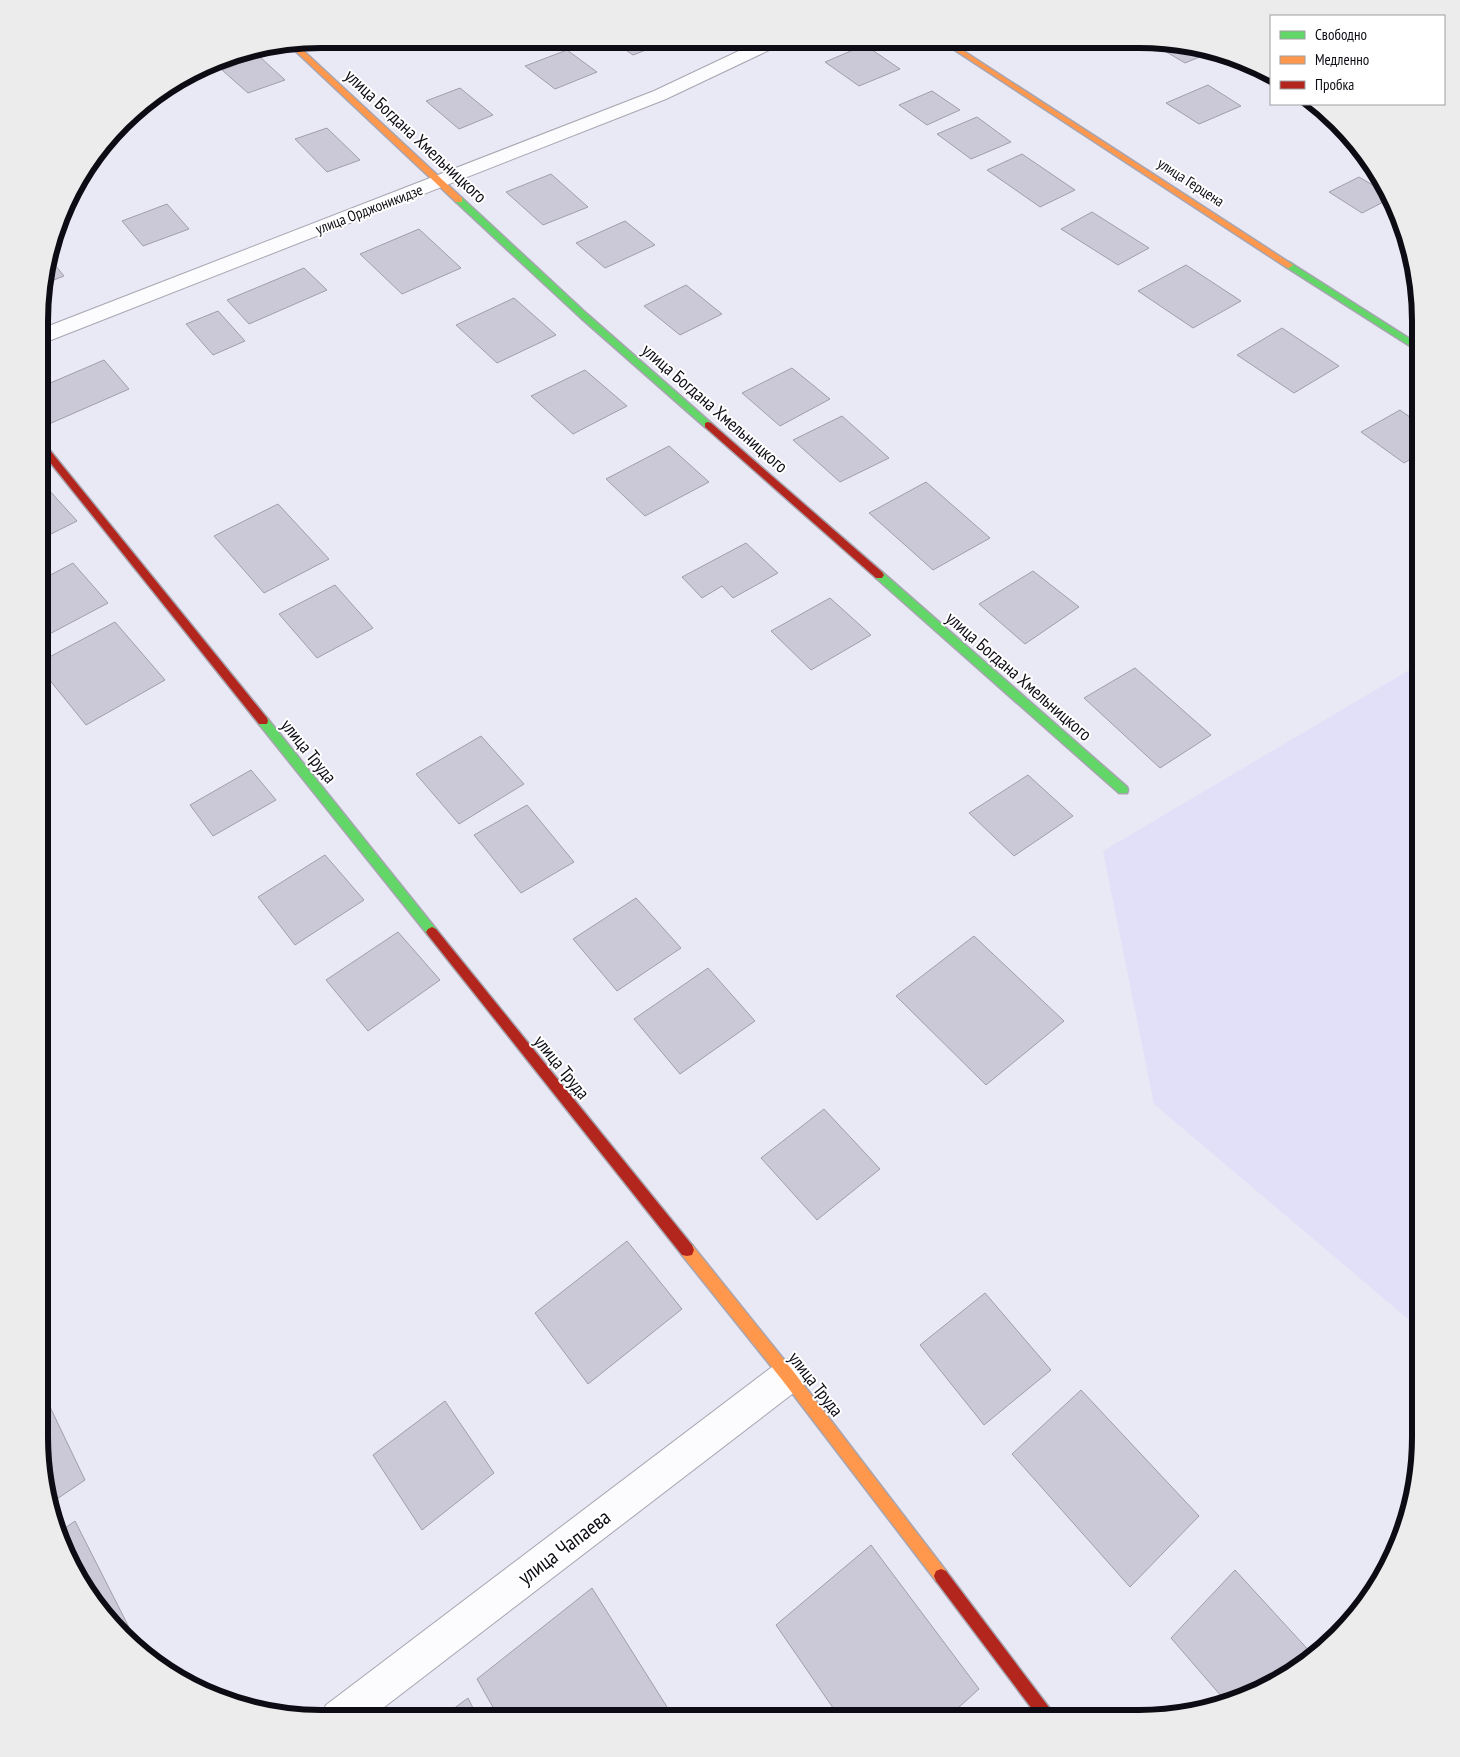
<svg xmlns="http://www.w3.org/2000/svg" width="1460" height="1757" font-family="'PT Sans Narrow',sans-serif">
<style>
.built{fill:#e2e0f8}
.building{fill:#cbc9d8;stroke:#9f9ea9}
.lines{fill:none;stroke-linecap:round;stroke-linejoin:round}
.street-casing{stroke:#a6a5b0;stroke-width:2}
.fast-casing{stroke:#a6a5b0;stroke-width:3}
.slow-casing{stroke:#a6a5b0;stroke-width:3}
.jam-casing{stroke:#a6a5b0;stroke-width:3}
.street{fill:#fcfcfe;fill-rule:evenodd}
.fast{fill:#63d668;fill-rule:evenodd}
.slow{fill:#ff974d;fill-rule:evenodd}
.jam{fill:#b3261e;fill-rule:evenodd}
.labels{text-anchor:middle;dominant-baseline:central;stroke-width:4;stroke-linejoin:round;paint-order:stroke}
.far-street-label{font-size:15px;fill:#0d0c14;stroke:#fff}
.street-label{font-size:18px;fill:#0d0c14;stroke:#fff}
.near-street-label{font-size:21px;fill:#0d0c14;stroke:#fff}
.rim{fill:none;stroke:#0d0c14;stroke-width:6}
</style>
<rect width="100%" height="100%" fill="#e9e8f5"/>
<path class="built" d="M1421,663V1330L1154,1104L1103,851Z"/>
<g class="building">
<path d="M611,40H672L633,55Z"/>
<path d="M1176,41H1177L1214,51L1185,63L1163,50L1180,43Z"/>
<path d="M865,45L900,69L859,86L825,62Z"/>
<path d="M567,50L597,72L555,89L525,66Z"/>
<path d="M259,56L285,80L248,93L222,70Z"/>
<path d="M1208,85L1241,106L1199,124L1166,103Z"/>
<path d="M460,88L493,115L459,129L426,101Z"/>
<path d="M932,91L960,110L927,125L899,105Z"/>
<path d="M977,117L1011,142L971,159L937,134Z"/>
<path d="M327,128L360,160L327,172L295,139Z"/>
<path d="M1022,154L1075,190L1040,207L987,170Z"/>
<path d="M551,174L588,207L543,225L506,192Z"/>
<path d="M1359,177L1383,191L1387,189L1391,198L1362,213L1329,192Z"/>
<path d="M167,204L189,229L143,246L122,221Z"/>
<path d="M1092,212L1149,248L1118,265L1061,229Z"/>
<path d="M625,221L655,245L605,268L576,243Z"/>
<path d="M419,229L461,268L402,294L360,254Z"/>
<path d="M50,259L64,276L41,285V283Z"/>
<path d="M1186,265L1241,301L1193,328L1138,291Z"/>
<path d="M304,268L327,290L249,324L227,300Z"/>
<path d="M686,285L722,314L680,335L644,306Z"/>
<path d="M514,298L556,335L497,363L456,325Z"/>
<path d="M218,311L245,341L213,355L186,324Z"/>
<path d="M1282,328L1339,366L1294,393L1237,355Z"/>
<path d="M104,360L129,389L49,424L41,414V387Z"/>
<path d="M792,368L830,399L780,426L742,393Z"/>
<path d="M585,370L627,406L573,434L531,396Z"/>
<path d="M1400,410L1421,425V453L1404,463L1361,432Z"/>
<path d="M842,416L889,458L840,482L793,440Z"/>
<path d="M669,446L709,482L645,516L606,479Z"/>
<path d="M926,482L990,538L933,570L869,513Z"/>
<path d="M48,489L77,521L41,539V493Z"/>
<path d="M278,504L329,559L264,593L214,536Z"/>
<path d="M746,543L778,573L733,598L722,586L702,598L682,577Z"/>
<path d="M73,563L108,603L40,639L41,580Z"/>
<path d="M1033,571L1079,607L1025,644L979,604Z"/>
<path d="M335,585L373,628L317,658L279,614Z"/>
<path d="M830,598L871,635L811,670L771,631Z"/>
<path d="M115,622L165,680L86,725L40,668V662Z"/>
<path d="M1135,668L1211,735L1160,768L1084,698Z"/>
<path d="M481,736L524,784L459,824L416,774Z"/>
<path d="M251,770L276,800L213,836L190,805Z"/>
<path d="M1028,775L1073,816L1014,856L969,813Z"/>
<path d="M527,805L574,862L521,893L474,835Z"/>
<path d="M325,855L364,900L295,945L258,897Z"/>
<path d="M636,898L681,948L617,991L573,939Z"/>
<path d="M398,932L440,980L368,1031L326,980Z"/>
<path d="M974,936L1064,1021L986,1085L896,996Z"/>
<path d="M708,968L755,1021L680,1074L634,1019Z"/>
<path d="M824,1109L880,1169L817,1220L761,1158Z"/>
<path d="M627,1241L682,1309L588,1384L535,1313Z"/>
<path d="M985,1293L1051,1370L984,1425L920,1345Z"/>
<path d="M39,1384L85,1480L48,1505L39,1437Z"/>
<path d="M1081,1390L1199,1516L1130,1587L1012,1454Z"/>
<path d="M445,1401L494,1473L422,1530L373,1455Z"/>
<path d="M75,1521L141,1651L121,1636L77,1578L58,1533Z"/>
<path d="M871,1545L979,1689L947,1718H840L776,1625Z"/>
<path d="M1235,1570L1313,1655L1281,1680L1228,1704L1171,1638Z"/>
<path d="M592,1588L674,1718H499L477,1679Z"/>
<path d="M468,1698L478,1718H441Z"/>
</g>
<g class="lines">
<g class="street-casing">
<g id="street">
<path d="M762,40H785L782,44L666,99L41,344V329L654,91Z"/>
<path d="M788,1359L800,1364L805,1376L800,1388L370,1718H320L326,1705L776,1364Z"/>
</g>
</g>
<g class="fast-casing">
<g id="fast">
<path d="M456,198H462L587,314L711,423V427H705L581,318L456,202Z"/>
<path d="M1289,262L1421,346V353L1286,267L1285,265Z"/>
<path d="M879,571L882,572L1127,787L1128,790L1127,793H1119L876,578L874,575Z"/>
<path d="M263,717L267,718L436,929L438,932L436,935L432,937L428,935L259,724L258,721Z"/>
</g>
</g>
<g class="slow-casing">
<g id="slow">
<path d="M941,41H948L1293,265L1289,268L1286,267Z"/>
<path d="M295,43L462,198V202H456L288,44Z"/>
<path d="M687,1244L692,1245L793,1371L946,1571L948,1576L946,1581L941,1583L936,1581L783,1381L682,1255L680,1250L682,1245Z"/>
</g>
</g>
<g class="jam-casing">
<g id="jam">
<path d="M708,422L711,423L882,572L884,575L882,578H876L705,427V423Z"/>
<path d="M41,442L44,443L267,718L268,721L267,724H259L41,451Z"/>
<path d="M432,927L436,929L692,1245L694,1250L692,1255L687,1256L682,1255L428,935L426,932L428,929Z"/>
<path d="M941,1569L946,1571L1057,1718H1039L936,1581L934,1576L936,1571Z"/>
</g>
</g>
<use href="#street" class="street"/>
<use href="#fast" class="fast"/>
<use href="#slow" class="slow"/>
<use href="#jam" class="jam"/>
</g>
<g class="labels">
<g class="far-street-label">
<text transform="translate(1191 182) rotate(33)">улица Герцена</text>
<text transform="translate(369 209) rotate(-21)">улица Орджоникидзе</text>
</g>
<g class="street-label">
<text transform="translate(416 136) rotate(43)">улица Богдана Хмельницкого</text>
<text transform="translate(715 408) rotate(41)">улица Богдана Хмельницкого</text>
<text transform="translate(1019 676) rotate(41)">улица Богдана Хмельницкого</text>
<text transform="translate(309 751) rotate(51)">улица Труда</text>
<text transform="translate(562 1067) rotate(51)">улица Труда</text>
<text transform="translate(816 1384) rotate(52)">улица Труда</text>
</g>
<g class="near-street-label">
<text transform="translate(564 1547) rotate(-37)">улица Чапаева</text>
</g>
</g>
<path d="M0 0H1460V1757H0ZM321 48H1139A273 273 0 0 1 1412 321V1437A273 273 0 0 1 1139 1710H321A273 273 0 0 1 48 1437V321A273 273 0 0 1 321 48Z" fill="#ececec" fill-rule="evenodd"/>
<path class="rim" d="M321 48H1139A273 273 0 0 1 1412 321V1437A273 273 0 0 1 1139 1710H321A273 273 0 0 1 48 1437V321A273 273 0 0 1 321 48Z"/>
<rect x="1270" y="15" width="175" height="90" fill="#ffffff" stroke="#9e9ea1"/>
<rect x="1280" y="31" width="25" height="8" fill="#63d668" stroke="#9e9ea1"/>
<text x="1315" y="40" font-size="15" fill="#0d0c14">Свободно</text>
<rect x="1280" y="56" width="25" height="8" fill="#ff974d" stroke="#9e9ea1"/>
<text x="1315" y="65" font-size="15" fill="#0d0c14">Медленно</text>
<rect x="1280" y="81" width="25" height="8" fill="#b3261e" stroke="#9e9ea1"/>
<text x="1315" y="90" font-size="15" fill="#0d0c14">Пробка</text>
</svg>
